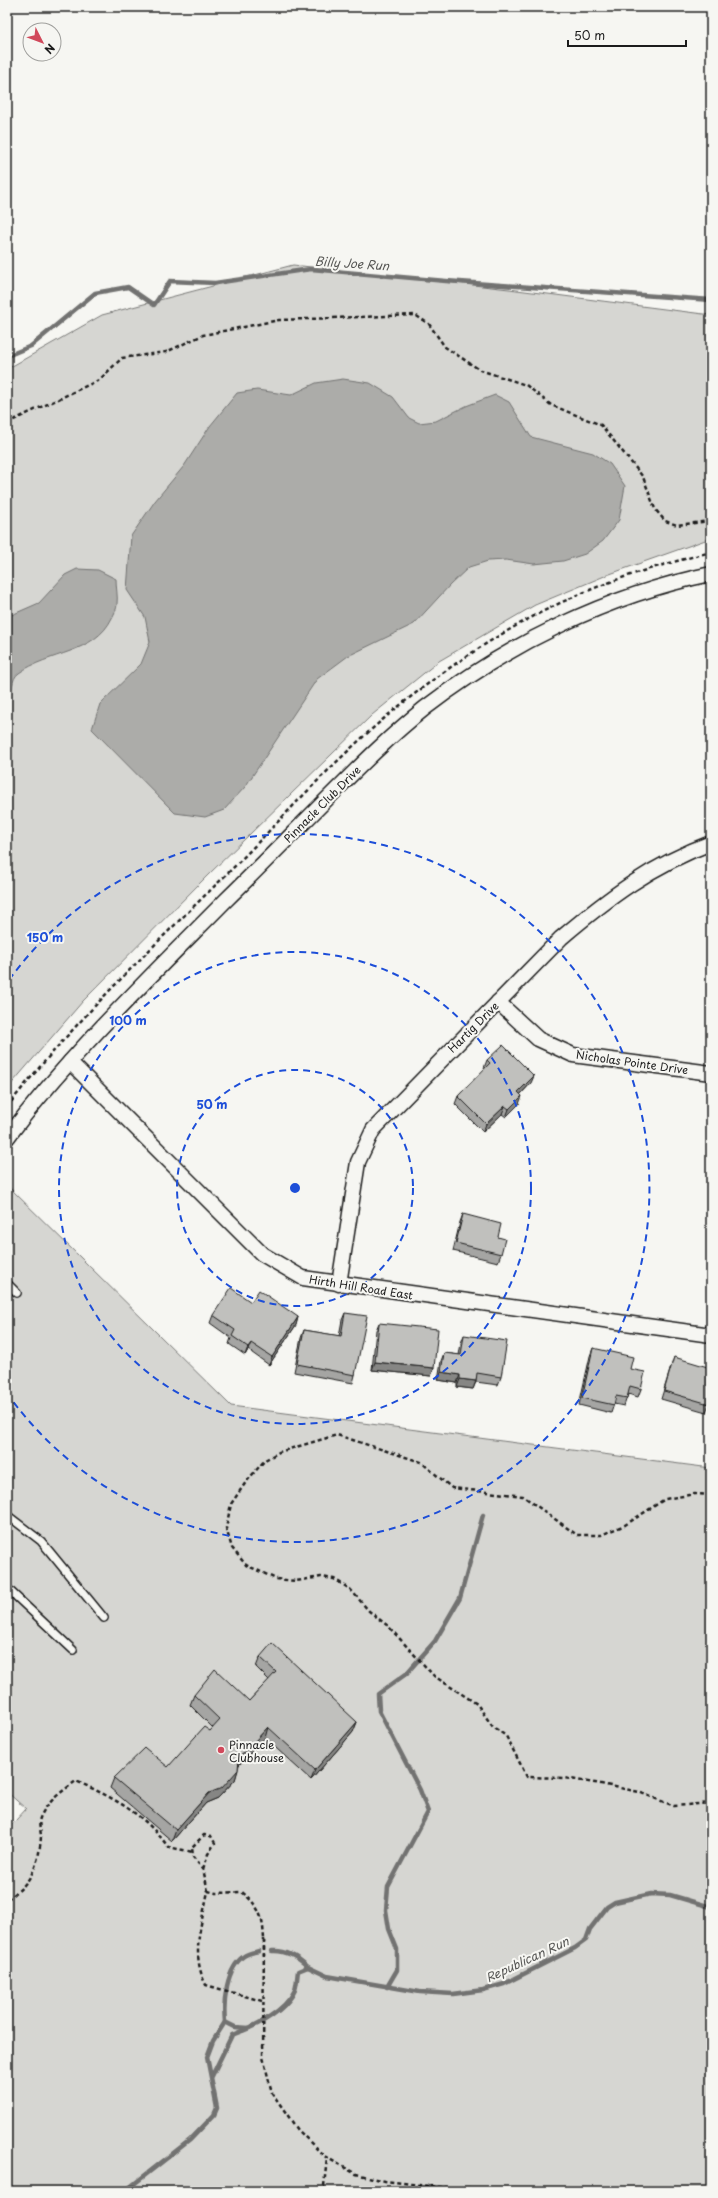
<svg xmlns="http://www.w3.org/2000/svg" width="718" height="2198" font-family="'Playpen Sans',sans-serif">
<style>
.green{fill:#d6d6d2;stroke:#797977}
.water{fill:#acaca9;stroke:#727271}
.lines{fill:none;stroke-linecap:round;stroke-linejoin:round}
.stream{stroke:#727271;stroke-width:4.5}
.lane-casing{stroke:#1c1c1c;stroke-width:10}
.street-casing{stroke:#1c1c1c;stroke-width:17}
.path{stroke:#1c1c1c;stroke-width:2.5;stroke-dasharray:4 3;stroke-linecap:butt}
.lane{stroke:#f6f6f2;stroke-width:7}
.street{stroke:#f6f6f2;stroke-width:14}
.path-bridge{stroke:#1c1c1c;stroke-width:2.5;stroke-dasharray:4 3;stroke-linecap:butt}
.wall{fill:#a5a5a3;stroke:#1c1c1c}
.shaded-wall{fill:#868684;stroke:#1c1c1c}
.building{fill:#c0c0bd;stroke:#1c1c1c}
.ring{fill:none;stroke:#1d4ed8;stroke-width:2;stroke-dasharray:7 5}
.poi-dot{fill:#d1495b;stroke:#f6f6f2;stroke-width:1.5}
.labels{text-anchor:middle;dominant-baseline:central;stroke-width:4;stroke-linejoin:round;paint-order:stroke}
.street-label{font-size:11px;fill:#1c1c1c;stroke:#f6f6f2}
.poi-label{font-size:11px;fill:#1c1c1c;stroke:#f6f6f2;text-anchor:start}
.water-label{font-size:12px;font-style:italic;fill:#565654;stroke:#f6f6f2}
.centre{fill:#1d4ed8;stroke:#f6f6f2;stroke-width:2}
.ring-label{font-size:12px;text-anchor:middle;font-weight:bold;fill:#1d4ed8;stroke:#f6f6f2;stroke-width:4;stroke-linejoin:round;paint-order:stroke}
</style>
<rect width="100%" height="100%" fill="#f6f6f2"/>
<filter id="ink" filterUnits="userSpaceOnUse"><feTurbulence type="fractalNoise" baseFrequency=".025" numOctaves="2"/><feDisplacementMap in="SourceGraphic" scale="8" xChannelSelector="R" yChannelSelector="G"/><feConvolveMatrix kernelMatrix="1 2 1 2 8 2 1 2 1" color-interpolation-filters="sRGB"/></filter>
<g filter="url(#ink)">
<g class="green">
<path d="M293,265L509,289L711,315V538L607,575L535,605L439,661L372,715L208,875L83,1001L7,1089V369L102,315Z"/>
<path d="M8,1186L231,1406L711,1468V2191H7V1830L26,1809L7,1792Z"/>
</g>
<g class="water">
<path d="M343,379L370,383L393,397L409,418L419,423L436,421L466,406L495,395L509,402L531,437L593,453L610,464L625,486L619,520L603,541L585,554L563,561L534,564L506,560L488,561L469,567L450,585L414,624L348,656L317,679L245,787L224,810L205,817L175,813L92,729L100,704L141,664L150,642L145,617L127,590L131,536L155,501L184,466L210,426L237,393L257,390L291,395L316,383Z"/>
<path d="M77,569L98,570L116,579C116,588 118,596 117,604C117,609 114,614 112,618C95,654 48,652 19,673C10,679 14,692 7,700V617L39,603L65,575Z"/>
</g>
<g class="lines">
<g class="stream">
<path d="M7,356L31,346L95,293L128,287L154,305L170,281L215,283L311,269L446,281L711,300"/>
<path d="M272,1951C286,1950 298,1957 308,1967"/>
<path d="M387,1987L397,1970V1949L389,1929L386,1910L388,1887L428,1812L420,1790L379,1711L378,1694L406,1674L435,1641L460,1598L483,1515"/>
<path d="M225,2022C223,2002 226,1968 244,1956C248,1953 255,1952 259,1951"/>
<path d="M212,2076L232,2035C254,2027 285,2012 295,1990C297,1984 297,1977 298,1971L308,1967L327,1976L420,1992L453,1994L483,1990L504,1984L575,1948L586,1940L590,1929L607,1907L615,1902L651,1894L670,1895L711,1907"/>
<path d="M125,2191L190,2140L214,2115L217,2108L207,2057L213,2041L225,2022L235,2027L249,2028"/>
</g>
<g class="lane-casing">
<g id="lane">
<path d="M7,1283L17,1293"/>
<path d="M7,1515L41,1541L104,1618"/>
<path d="M7,1588L73,1650"/>
</g>
</g>
<g class="street-casing">
<g id="street">
<path d="M498,1002L538,1039L573,1055L711,1073"/>
<path d="M70,1062L262,1254L303,1278L711,1335"/>
<path d="M7,1138C72,1052 150,977 226,900C261,866 295,831 330,796C361,765 391,735 425,708C508,644 608,595 711,574"/>
<path d="M339,1284L358,1162L373,1130L561,938C608,898 652,865 711,843"/>
</g>
</g>
<g class="path">
<path d="M7,423L99,380L122,358L166,352L203,335L279,320L415,315L429,324L445,347L480,370L526,385L551,405L601,425L643,477L655,509L665,521L677,525L711,521"/>
<path d="M7,1107C73,1023 151,948 227,874C280,821 330,764 387,716C446,667 513,622 585,592C625,575 668,563 711,552"/>
<path d="M711,1495L695,1494L665,1499L625,1525L601,1535H577L523,1496L452,1488L421,1462L337,1435L279,1452L265,1460L246,1482L231,1504L226,1528L232,1548L246,1565L276,1579L296,1581L321,1577L334,1579L350,1589L369,1611L388,1626L434,1676L477,1704L493,1727L506,1736L527,1777L564,1778L601,1784L639,1792L674,1806L711,1803"/>
<path d="M203,1869L208,1854L215,1843L211,1836L204,1835L192,1847L193,1857L203,1869L208,1891"/>
<path d="M7,1899C31,1885 39,1864 41,1837C41,1831 38,1823 40,1818C46,1802 64,1790 76,1781C112,1797 145,1814 168,1847L193,1852"/>
<path d="M264,1939L263,2057L272,2093L298,2130L324,2156L356,2174L385,2181L437,2187L500,2189L509,2191"/>
<path d="M262,2001L206,1985C190,1954 202,1923 208,1891L216,1893L242,1892C260,1907 263,1917 264,1940"/>
<path d="M319,2191L324,2186L327,2158"/>
</g>
<use href="#lane" class="lane"/>
<use href="#street" class="street"/>
<path class="path-bridge" d="M264,1940V1956"/>
</g>
<g class="wall">
<path d="M487,1060L531,1083L520,1095L519,1104L506,1117L502,1114L483,1132L455,1104L458,1096L485,1069L484,1068Z"/>
<path d="M463,1214L498,1237L501,1254L498,1262L453,1251L460,1222Z"/>
<path d="M251,1302L298,1317L296,1325L269,1365L248,1350L245,1355L229,1344L231,1338L210,1323L213,1315Z"/>
<path d="M345,1313L355,1375L353,1383L294,1372L301,1338L304,1330L339,1336L342,1320Z"/>
<path d="M379,1323L434,1368L431,1376L372,1370L376,1330Z"/>
<path d="M464,1335L501,1377L498,1385L476,1382L473,1389L457,1387V1383L438,1380L441,1361L444,1353L459,1355L461,1343Z"/>
<path d="M593,1348L630,1369L641,1389L638,1397L628,1394L624,1406L614,1404L611,1413L579,1405L590,1356Z"/>
<path d="M674,1357L711,1399L706,1412L661,1399Z"/>
<path d="M260,1657L357,1722L353,1732L311,1780L265,1738L239,1765L235,1780L218,1798L206,1803L172,1841L110,1788L114,1778L168,1767L210,1731L213,1728L190,1705L194,1695L249,1701L269,1680L256,1667Z"/>
</g>
<g class="shaded-wall">
<path d="M534,1076L531,1083L515,1100L518,1092Z"/>
<path d="M522,1096L519,1104L506,1117L509,1109Z"/>
<path d="M505,1106L502,1114L483,1132L486,1124Z"/>
<path d="M298,1317L296,1325L269,1365L272,1357Z"/>
<path d="M251,1343L248,1350L245,1355L248,1347Z"/>
<path d="M375,1362L434,1368L431,1376L372,1370Z"/>
<path d="M441,1372L460,1375L457,1383L438,1380Z"/>
<path d="M460,1379L476,1381L473,1389L457,1387Z"/>
<path d="M357,1722L353,1732L311,1780L315,1770Z"/>
<path d="M268,1727L265,1738L236,1768L239,1758Z"/>
<path d="M238,1770L235,1780L218,1798L206,1803L172,1841L176,1830L209,1793Z"/>
</g>
<g class="building">
<path d="M503,1045L534,1076L518,1092L522,1096L509,1109L505,1106L486,1124L458,1096L490,1063L487,1060Z"/>
<path d="M463,1214L501,1224L498,1237L505,1239L501,1254L456,1243Z"/>
<path d="M231,1288L251,1302L259,1290L298,1317L272,1357L251,1343L248,1347L232,1336L235,1330L213,1315Z"/>
<path d="M345,1313L367,1316L355,1375L297,1364L304,1330L341,1336Z"/>
<path d="M379,1323L438,1329L434,1368L375,1362Z"/>
<path d="M464,1335L507,1341L501,1377L477,1373L476,1381L460,1379V1375L441,1372L444,1353L461,1355Z"/>
<path d="M593,1348L633,1357L630,1369L645,1372L641,1389L630,1386L627,1398L616,1396L614,1405L582,1398Z"/>
<path d="M674,1357L711,1368V1399L709,1404L664,1391Z"/>
<path d="M272,1643L357,1722L315,1770L268,1727L239,1758L238,1770L222,1788L209,1793L176,1830L114,1778L145,1748L168,1767L204,1727L210,1731L220,1720L194,1695L215,1669L249,1701L276,1672L260,1657Z"/>
</g>
</g>
<g class="ring">
<circle cx="295" cy="1188" r="118"/>
<circle cx="295" cy="1188" r="236"/>
<path d="M9 980A354 354 0 1 1 9 1396"/>
</g>
<circle class="poi-dot" cx="221" cy="1750" r="4"/>
<g class="labels">
<g class="street-label">
<text transform="translate(322 804) rotate(-45)">Pinnacle Club Drive</text>
<text transform="translate(473 1027) rotate(-45)">Hartig Drive</text>
<text transform="translate(632 1062) rotate(8)">Nicholas Pointe Drive</text>
<text transform="translate(361 1287) rotate(9)">Hirth Hill Road East</text>
</g>
<g class="poi-label">
<text x="229" y="1744">Pinnacle<tspan x="229" dy="13">Clubhouse</tspan></text>
</g>
<g class="water-label">
<text transform="translate(352 263) rotate(4)">Billy Joe Run</text>
<text transform="translate(527 1959) rotate(-25)">Republican Run</text>
</g>
</g>
<circle cx="295" cy="1188" r="6" class="centre"/>
<g class="ring-label">
<text x="45" y="942">150 m</text>
<text x="128" y="1025">100 m</text>
<text x="212" y="1109">50 m</text>
</g>
<rect width="718" height="2198" fill="none" stroke="#f6f6f2" stroke-width="24"/>
<rect x="12" y="12" width="694" height="2174" fill="none" stroke="#1c1c1c" stroke-width="1.5" filter="url(#ink)"/>
<g transform="translate(42 42) rotate(132)"><circle r="19" fill="#f6f6f2" stroke="#9f9f9c"/>
<path d="M0-3L7 15L0 10L-7 15Z" fill="#d1495b"/>
<text y="-6" font-size="11" font-weight="bold" text-anchor="middle" fill="#1c1c1c">N</text>
</g>
<path d="M568 40v6h118v-6" fill="none" stroke="#1c1c1c" stroke-width="2"/>
<text x="574" y="40" font-size="12" fill="#1c1c1c" stroke="#f6f6f2" stroke-width="3" paint-order="stroke">50 m</text>
</svg>
